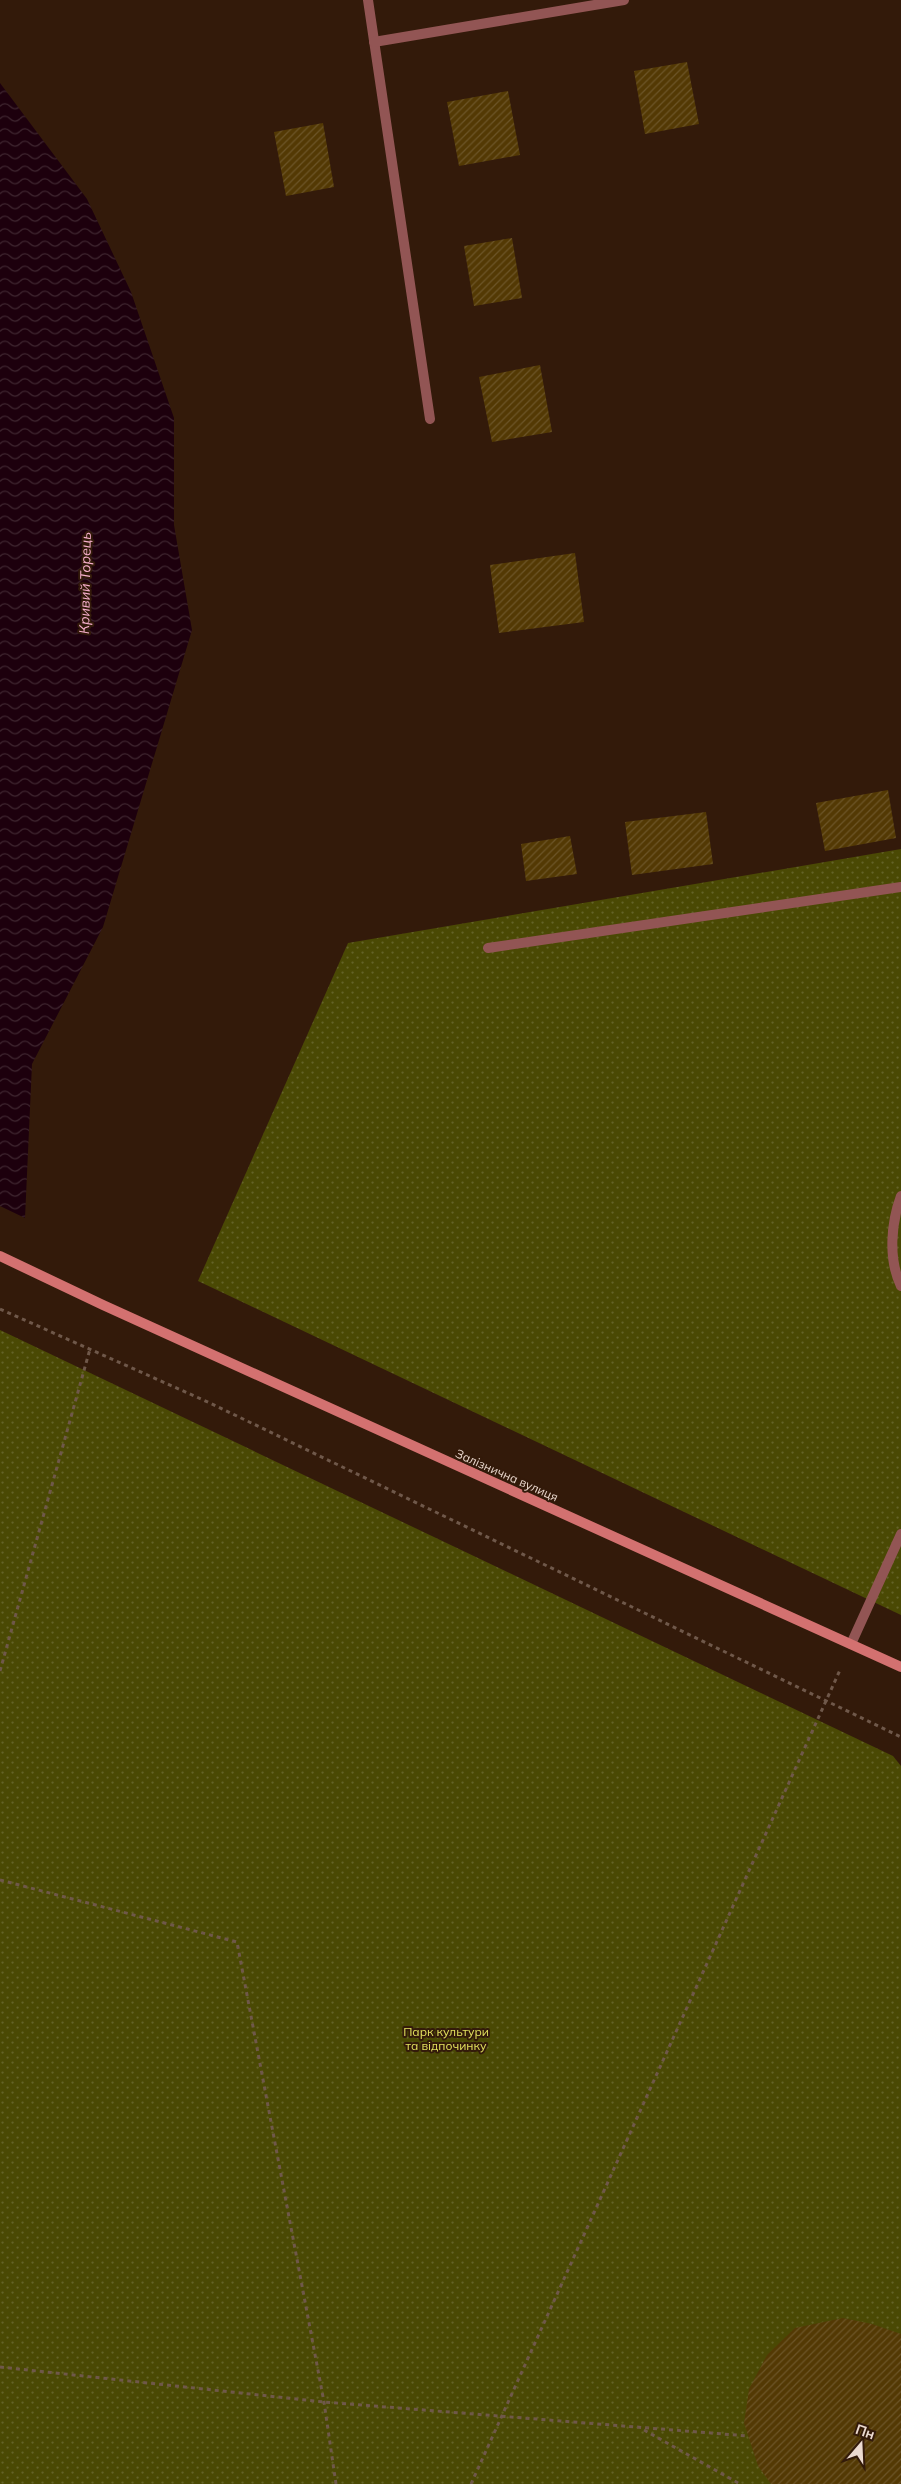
<svg xmlns="http://www.w3.org/2000/svg" width="901" height="2484" font-family="Mulish,sans-serif">
<style>
.park{fill:url(#park-dots)}
.water{fill:url(#water-waves)}
.building{fill:url(#building-hatch)}
.lines{fill:none;stroke-linecap:round;stroke-linejoin:round}
.path{stroke:#6f584a;stroke-width:3;stroke-dasharray:4 4;stroke-linecap:butt}
.street{stroke:#925554;stroke-width:10}
.secondary{stroke:#d37170;stroke-width:10}
.labels{text-anchor:middle;dominant-baseline:central;stroke-width:4;stroke-linejoin:round;paint-order:stroke}
.street-label{font-size:12px;fill:#ecdad0;stroke:#331a0a}
.park-label{font-size:12px;fill:#e2e15e;stroke:#331a0a}
.water-label{font-size:14px;font-style:italic;fill:#f6afcc;stroke:#331a0a}
</style>
<defs>
<pattern id="park-dots" width="8" height="8" patternUnits="userSpaceOnUse" patternTransform="scale(1.25)"><rect width="8" height="8" fill="#4a4904"/><path d="M2 2h.1M6 6h.1" fill="none" stroke="#646328" stroke-width="1.8" stroke-linecap="round"/></pattern>
<pattern id="water-waves" width="16" height="10" patternUnits="userSpaceOnUse" patternTransform="scale(1.25)"><rect width="16" height="10" fill="#1d000d"/><path d="M0 5q4-4 8 0t8 0" fill="none" stroke="#3e252f"/></pattern>
<pattern id="building-hatch" width="6" height="6" patternUnits="userSpaceOnUse" patternTransform="scale(1.25)"><rect width="6" height="6" fill="#533904"/><path d="M-1 1l2-2M0 6l6-6M5 7l2-2" fill="none" stroke="#6c5528"/></pattern>
</defs>
<rect width="100%" height="100%" fill="#331a0a"/>
<g class="park">
<path d="M901,849V1615L198,1281L348,943Z"/>
<path d="M0,1330L893,1756L901,1766V2484H0Z"/>
</g>
<path class="water" d="M0,83L87,199L131,292L174,418V525L192,630L103,927L32,1064L25,1218L0,1206Z"/>
<g class="building">
<path d="M687,62L699,124L645,134L634,71Z"/>
<path d="M508,91L520,155L459,166L447,102Z"/>
<path d="M323,123L334,187L286,196L274,132Z"/>
<path d="M512,238L522,298L474,306L464,246Z"/>
<path d="M540,365L552,432L492,442L479,377Z"/>
<path d="M575,553L584,622L499,633L490,565Z"/>
<path d="M888,790L896,838L825,851L816,803Z"/>
<path d="M706,812L713,864L632,875L625,822Z"/>
<path d="M570,836L577,874L526,881L521,844Z"/>
<path d="M843,2318L872,2324L901,2334V2484H771L758,2466L744,2423L749,2389L767,2355L795,2328Z"/>
</g>
<g class="lines">
<g class="path">
<path d="M0,1309L210,1403L901,1737"/>
<path d="M0,1671L90,1349"/>
<path d="M0,1880L237,1942L324,2402L336,2484"/>
<path d="M0,2367L324,2402L748,2436"/>
<path d="M644,2430L740,2484"/>
<path d="M471,2484L840,1670"/>
</g>
<g class="street">
<path d="M368,0L430,419"/>
<path d="M374,42L624,0"/>
<path d="M488,948L901,887"/>
<path d="M901,1196C891,1223 888,1259 901,1286"/>
<path d="M851,1644L901,1534"/>
</g>
<path class="secondary" d="M0,1256L103,1305L901,1667"/>
</g>
<g class="labels">
<g class="street-label">
<text transform="translate(507 1475) rotate(24)">Залізнична вулиця</text>
</g>
<g class="park-label">
<text x="446" y="2031">Парк культури<tspan x="446" dy="14">та відпочинку</tspan></text>
</g>
<g class="water-label">
<text transform="translate(85 583) rotate(-89)">Кривий Торець</text>
</g>
</g>
<g transform="translate(861 2444) rotate(19)" stroke="#331a0a" stroke-width="4" paint-order="stroke">
<path d="M0-4L9 19L0 12L-9 19Z" fill="#ecdad0"/>
<text y="-8" font-size="14" font-weight="bold" text-anchor="middle" fill="#ecdad0">Пн</text>
</g>
</svg>
